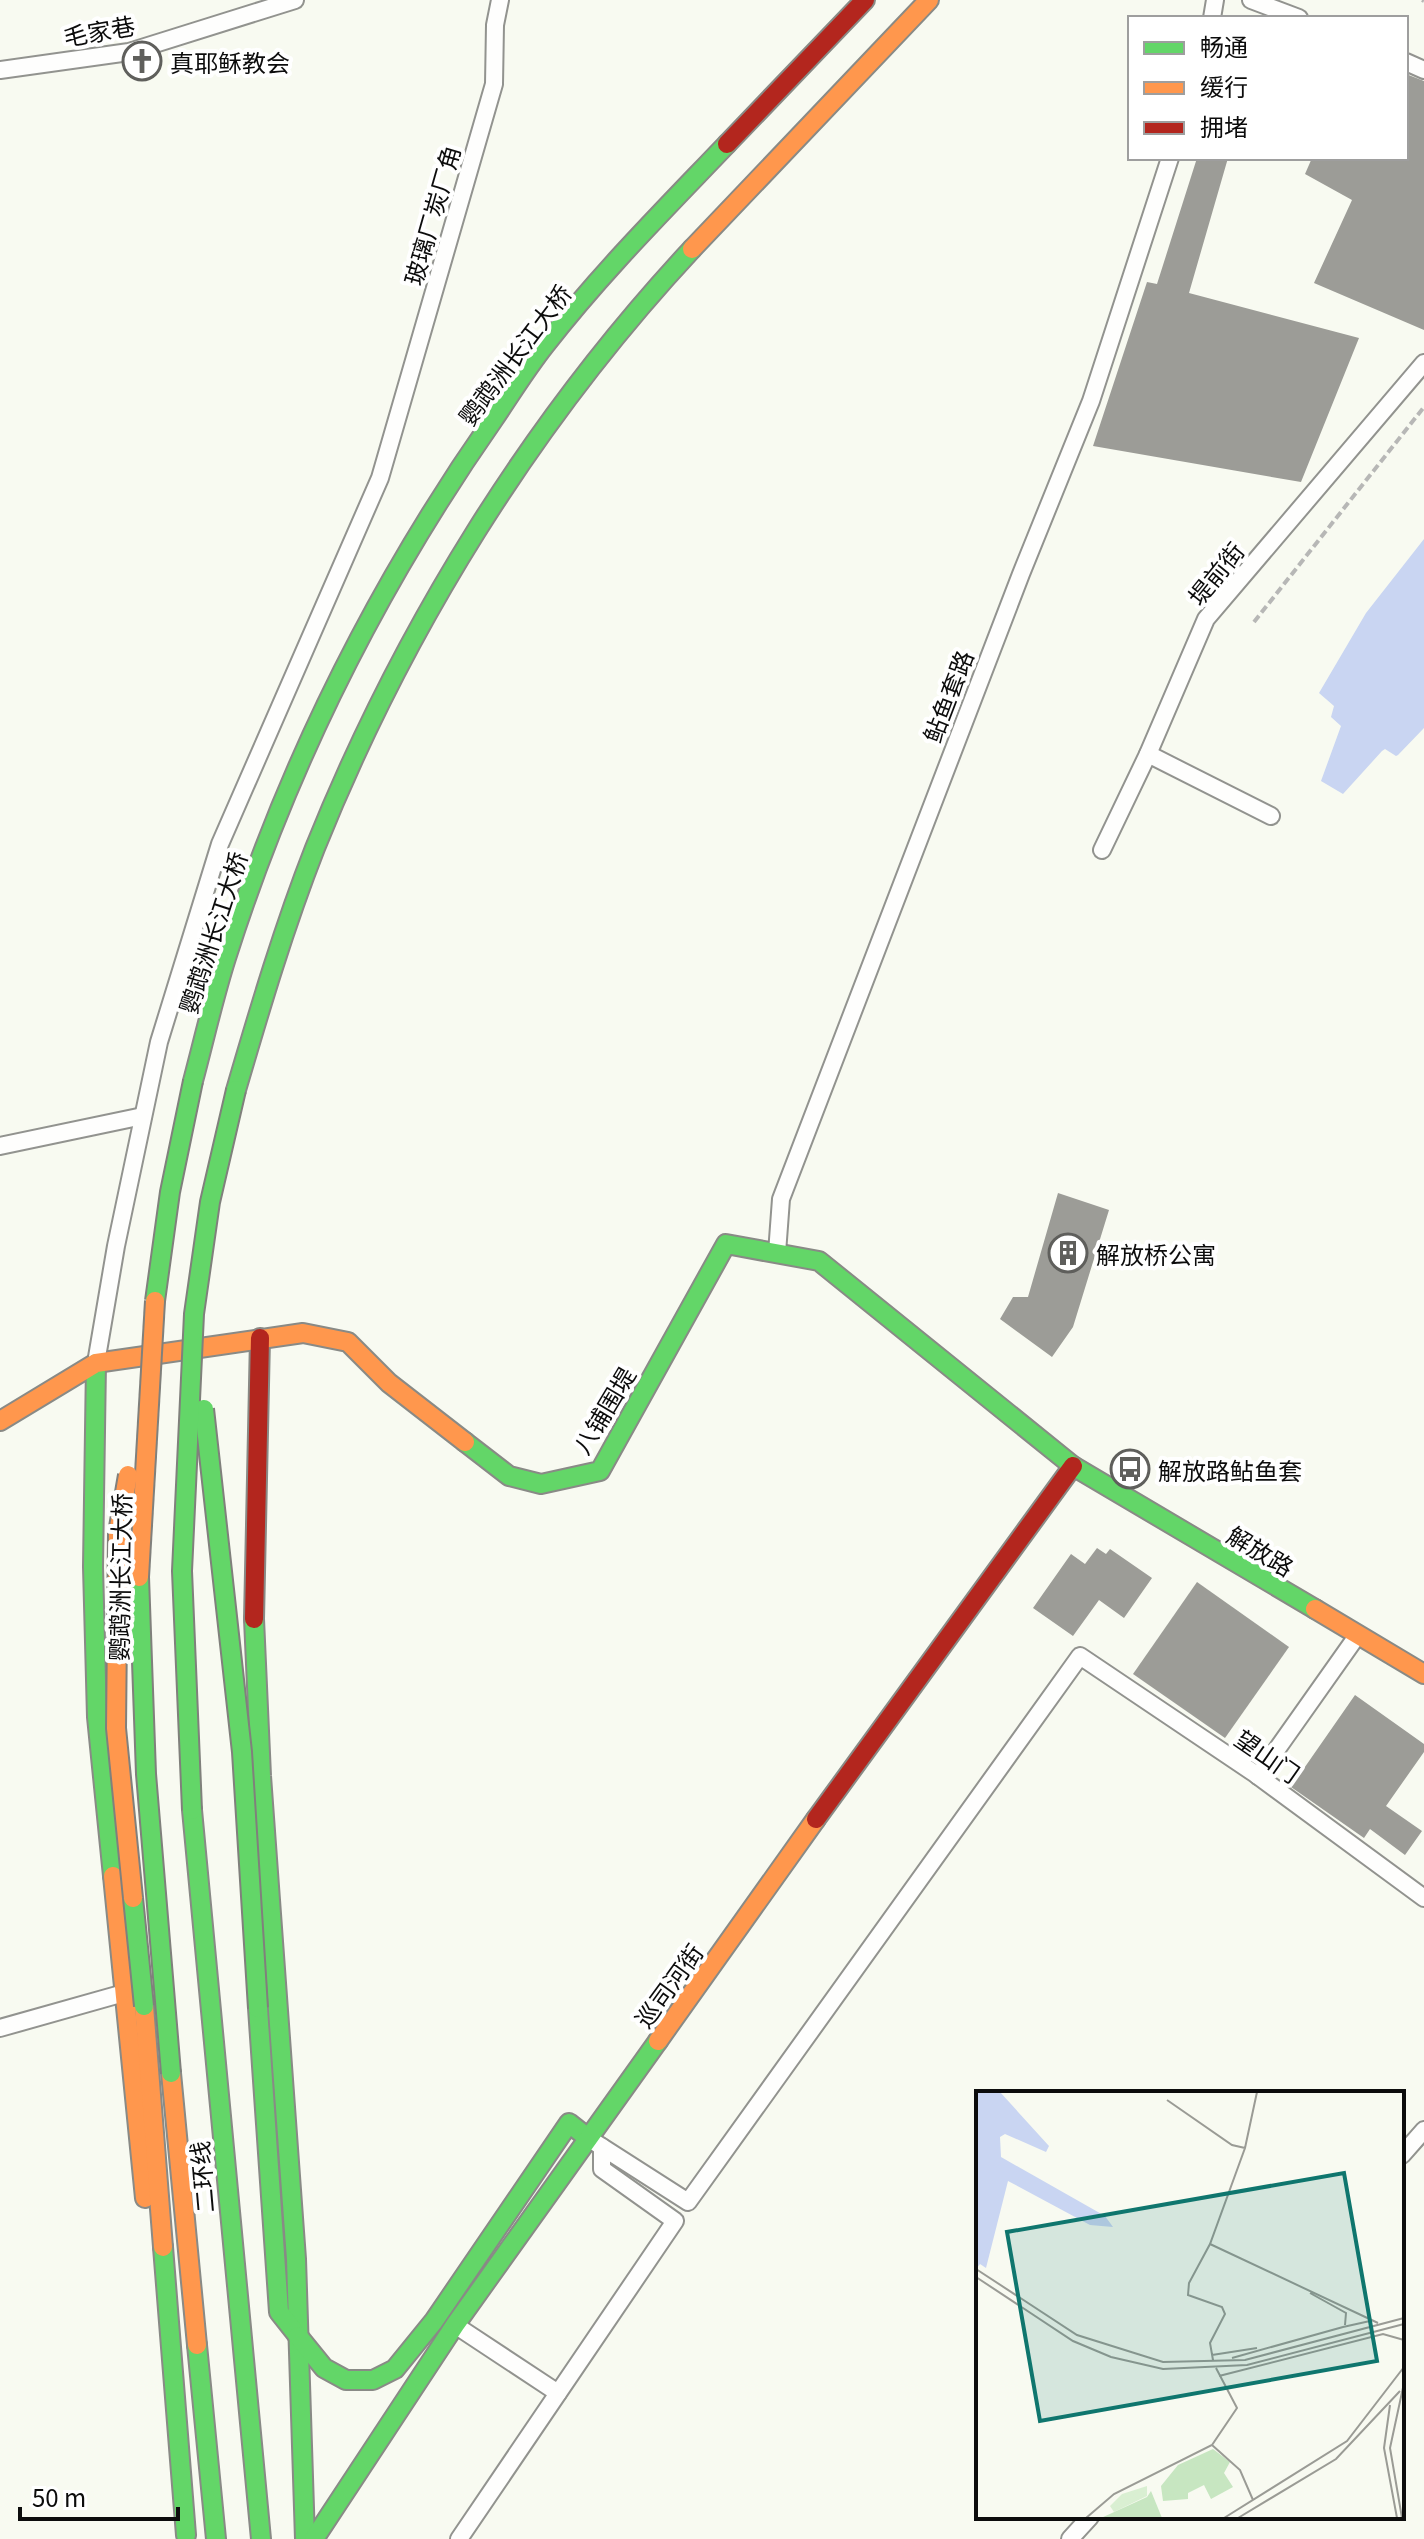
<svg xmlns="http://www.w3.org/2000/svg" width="1424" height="2539" font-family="Georgia,'Noto Sans SC',serif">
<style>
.water{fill:#c9d5f2}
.building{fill:#9c9c97}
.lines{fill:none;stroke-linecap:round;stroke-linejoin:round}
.street-casing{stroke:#92938f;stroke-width:20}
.fast-casing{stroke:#898a86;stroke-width:22}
.slow-casing{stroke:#898a86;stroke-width:22}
.jam-casing{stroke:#898a86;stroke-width:22}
.path{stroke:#b7b7b6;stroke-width:4;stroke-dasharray:8 4;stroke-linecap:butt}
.street{stroke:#fefefd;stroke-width:16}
.fast{stroke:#63d668;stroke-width:18}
.slow{stroke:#ff974d;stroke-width:18}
.jam{stroke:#b3261e;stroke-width:18}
.fast-bridge-casing{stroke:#80807c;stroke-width:22;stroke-linecap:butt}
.slow-bridge-casing{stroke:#80807c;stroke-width:22;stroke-linecap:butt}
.fast-bridge{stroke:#63d668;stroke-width:18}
.slow-bridge{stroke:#ff974d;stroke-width:18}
.labels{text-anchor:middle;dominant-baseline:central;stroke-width:8;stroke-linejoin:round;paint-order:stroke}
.street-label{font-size:24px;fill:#0c0c0c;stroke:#fff}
.poi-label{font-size:24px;fill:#0c0c0c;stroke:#fff;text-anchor:start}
.inset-road{fill:none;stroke:#9a9b95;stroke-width:2}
.view{fill:#0f766e;fill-opacity:0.15;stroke:#0f766e;stroke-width:4}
.inset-edge{fill:none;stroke:#0c0c0c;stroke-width:4}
</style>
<rect width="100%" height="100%" fill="#f8faf1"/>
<path class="water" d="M1424,539V728L1398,755L1396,756L1385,749L1382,751L1343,794L1321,781L1341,726L1331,717L1334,706L1319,693L1366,613Z"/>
<g class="building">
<path d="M1406,74L1424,81V330L1314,283L1352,200L1305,174L1312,158H1406Z"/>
<path d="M1197,158H1228L1189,293L1359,338L1301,482L1093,446L1147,282L1157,284Z"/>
<path d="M1058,1193L1109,1210L1073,1327L1052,1357L1000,1319L1013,1297H1028Z"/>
<path d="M1097,1548L1106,1554L1110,1549L1152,1578L1124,1618L1099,1600L1073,1636L1033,1608L1071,1554L1085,1564Z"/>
<path d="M1197,1582L1289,1647L1225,1738L1133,1674Z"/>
<path d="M1355,1695L1424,1744V1752L1386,1806L1422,1831L1405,1855L1370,1829L1364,1838L1291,1787Z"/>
</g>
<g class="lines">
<g class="street-casing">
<g id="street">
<path d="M1251,0L1299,18"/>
<path d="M1212,18L1215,0"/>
<path d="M1406,62L1424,70"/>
<path d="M0,70L129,52L295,0"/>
<path d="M1148,754L1271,816"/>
<path d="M1102,850L1148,754L1206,619L1424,363"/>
<path d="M0,1146L143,1116"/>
<path d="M777,1253L781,1199L1021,574L1091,401L1170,158"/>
<path d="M96,1363L116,1246L159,1042L220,844L380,478L494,84L495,25L500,0"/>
<path d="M1258,1776L1357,1636"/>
<path d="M0,2028L124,1993"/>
<path d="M588,2138L688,2202L1080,1656L1254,1773L1424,1898"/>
<path d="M1402,2155L1424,2130"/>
<path d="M455,2325L558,2393"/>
<path d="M459,2539L675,2221L602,2169V2147"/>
<path d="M1070,2539L1090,2517"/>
</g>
</g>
<g class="fast-casing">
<g id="fast">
<path d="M193,1081C204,1040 213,999 226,958C287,766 377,586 493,420C510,395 526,369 545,345C600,274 665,209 727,144"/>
<path d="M236,1090C260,1008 284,927 315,848C403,629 531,422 692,249"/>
<path d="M96,1363L93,1567L97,1717L113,1876"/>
<path d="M465,1442L509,1476L541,1484L600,1471L726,1244L819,1261L1073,1466L1315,1609"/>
<path d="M254,1619L261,1776L296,2259L305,2539"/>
<path d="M192,1810L261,2539"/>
<path d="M258,2008L279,2312L298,2336"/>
<path d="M163,2247L186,2535"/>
<path d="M298,2336L324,2368L346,2380H373L395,2369L434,2321L569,2123L588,2138"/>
<path d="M197,2345L216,2539"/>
<path d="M314,2539L455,2325L658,2041"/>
</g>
</g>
<g class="slow-casing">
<g id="slow">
<path d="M692,249L929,0"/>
<path d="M0,1421L96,1363L303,1333L348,1342L389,1383L465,1442"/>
<path d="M1315,1609L1424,1674"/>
<path d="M113,1876L145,2198"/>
<path d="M144,2006L163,2247"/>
<path d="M658,2041L816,1819"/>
<path d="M171,2073L197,2345"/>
</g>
</g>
<g class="jam-casing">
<g id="jam">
<path d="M727,144L865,0"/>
<path d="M254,1619L260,1338"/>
<path d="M816,1819L1073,1466"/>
</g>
</g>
<g class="path">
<path d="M1422,0L1424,1"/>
<path d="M1254,622L1424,407"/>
</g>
<use href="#street" class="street"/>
<use href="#fast" class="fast"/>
<use href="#slow" class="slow"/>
<use href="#jam" class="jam"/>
<g class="fast-bridge-casing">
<g id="fast-bridge">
<path d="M155,1301L170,1192L193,1081"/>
<path d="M204,1409L242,1752L258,2008"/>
<path d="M139,1577L146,1774L171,2073"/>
<path d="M192,1810L182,1571L194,1314L210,1202L236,1090"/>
<path d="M133,1898L144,2006"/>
</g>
</g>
<g class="slow-bridge-casing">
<g id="slow-bridge">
<path d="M128,1475L118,1533L116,1728L133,1898"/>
<path d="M139,1577L155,1301"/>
</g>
</g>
<use href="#fast-bridge" class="fast-bridge"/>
<use href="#slow-bridge" class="slow-bridge"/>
</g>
<defs>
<g id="church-ring" transform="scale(2)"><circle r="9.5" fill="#fff" stroke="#5f5f5c" stroke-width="1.5"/><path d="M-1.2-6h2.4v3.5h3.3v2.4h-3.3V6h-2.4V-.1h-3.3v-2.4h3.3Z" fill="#5f5f5c"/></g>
<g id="building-ring" transform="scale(2)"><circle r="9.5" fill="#fff" stroke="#5f5f5c" stroke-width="1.5"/><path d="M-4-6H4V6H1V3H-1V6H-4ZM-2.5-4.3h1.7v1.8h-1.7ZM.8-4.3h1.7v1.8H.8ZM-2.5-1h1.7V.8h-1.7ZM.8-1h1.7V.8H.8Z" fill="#5f5f5c"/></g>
<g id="bus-ring" transform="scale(2)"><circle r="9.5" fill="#fff" stroke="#5f5f5c" stroke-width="1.5"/><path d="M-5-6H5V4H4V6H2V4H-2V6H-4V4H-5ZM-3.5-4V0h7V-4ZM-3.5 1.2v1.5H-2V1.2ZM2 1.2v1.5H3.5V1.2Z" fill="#5f5f5c"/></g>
</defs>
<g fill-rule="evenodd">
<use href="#church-ring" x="142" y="61"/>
<use href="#building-ring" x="1068" y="1253"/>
<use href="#bus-ring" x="1130" y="1469"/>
</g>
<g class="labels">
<g class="street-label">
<text transform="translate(99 30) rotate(-10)">毛家巷</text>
<text transform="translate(431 215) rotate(-74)">玻璃厂炭厂角</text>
<text transform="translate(514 354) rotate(-53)">鹦鹉洲长江大桥</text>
<text transform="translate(1215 573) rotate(-51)">堤前街</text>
<text transform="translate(947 696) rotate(-69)">鲇鱼套路</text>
<text transform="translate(212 932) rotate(-72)">鹦鹉洲长江大桥</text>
<text transform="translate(603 1410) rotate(-59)">八铺围堤</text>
<text transform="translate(1261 1550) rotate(31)">解放路</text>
<text transform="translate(119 1577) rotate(-89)">鹦鹉洲长江大桥</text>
<text transform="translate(1268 1755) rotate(35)">望山门</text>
<text transform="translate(668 1985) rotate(-54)">巡司河街</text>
<text transform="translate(201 2177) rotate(-95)">二环线</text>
</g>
<g class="poi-label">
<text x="170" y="61">真耶稣教会</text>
<text x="1096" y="1253">解放桥公寓</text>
<text x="1158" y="1469">解放路鲇鱼套</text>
</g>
</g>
<g transform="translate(976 2091)">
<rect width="428" height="428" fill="#f8faf1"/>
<path d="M171,395V405L138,421L134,415L146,403Z" fill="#d9efd2"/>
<path d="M237,358L254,371L248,382L257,396L235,408L228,394L212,402V408L187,410L185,395L202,374ZM175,400L186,427H125L171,406Z" fill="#c7e6c1"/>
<path d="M0,1H24L73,55L70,61L29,43L24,46L25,66L129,125L137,136L114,134L32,90L10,177L4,173L0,178Z" fill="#c9d5f2"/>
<path class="inset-road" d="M191,9L256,54L269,57M234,153L402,232M0,178L101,244L187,271L269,269L428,227M0,186L97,250L135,266L187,278L271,274L428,233M334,202L370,222L369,234M367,236L394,230M236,264L281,257M256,267L367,236M237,269L234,252L249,223L246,216L212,204L213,192L234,153L269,57L281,1M243,285L407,243L428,249M414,314L408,357L421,427M236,354L264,379L277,409M110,427L138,403L236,354L261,317L240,277M248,427L371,350L428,276M262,427L360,368L424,300M426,427L414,357L428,292"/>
<path class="view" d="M368,82L401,270L64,330L31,141Z"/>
<rect width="428" height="428" class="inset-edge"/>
</g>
<rect x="1128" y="16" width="280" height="144" fill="#ffffff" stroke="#9e9e9e" stroke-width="2"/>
<rect x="1144" y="42" width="40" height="12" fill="#63d668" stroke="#9e9e9e" stroke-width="2"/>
<text x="1200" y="56" font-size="24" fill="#0c0c0c">畅通</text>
<rect x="1144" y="82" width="40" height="12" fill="#ff974d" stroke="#9e9e9e" stroke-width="2"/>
<text x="1200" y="96" font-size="24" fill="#0c0c0c">缓行</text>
<rect x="1144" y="122" width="40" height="12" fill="#b3261e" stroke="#9e9e9e" stroke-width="2"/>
<text x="1200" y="136" font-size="24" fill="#0c0c0c">拥堵</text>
<path d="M20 2507v12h158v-12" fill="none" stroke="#0c0c0c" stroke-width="4"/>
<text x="32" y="2507" font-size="24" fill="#0c0c0c" stroke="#ffffff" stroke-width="6" paint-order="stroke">50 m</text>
</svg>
